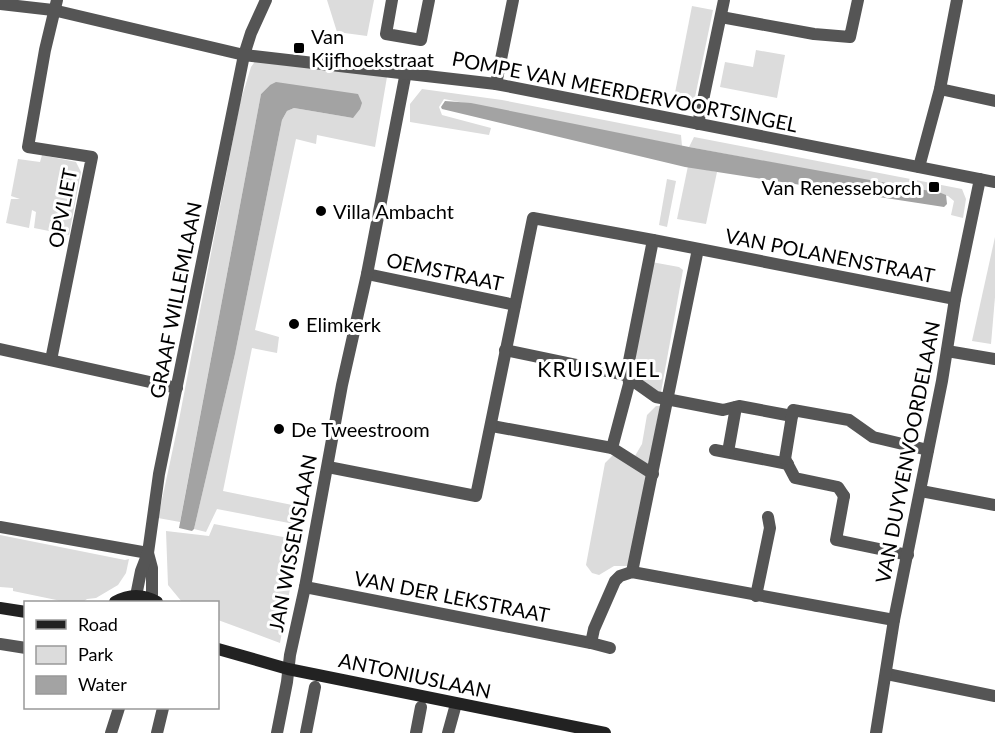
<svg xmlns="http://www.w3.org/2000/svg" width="995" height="733" font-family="Lato,sans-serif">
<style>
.green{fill:#dcdcdc}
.water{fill:#a3a3a3}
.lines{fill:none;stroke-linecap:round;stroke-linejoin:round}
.pedestrian{stroke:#555;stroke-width:12}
.minor{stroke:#555;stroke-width:12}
.tertiary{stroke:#555;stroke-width:12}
.secondary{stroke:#222;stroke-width:12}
.poi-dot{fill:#000;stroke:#fff;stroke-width:2}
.labels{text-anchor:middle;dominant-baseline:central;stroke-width:6;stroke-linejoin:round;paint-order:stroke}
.poi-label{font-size:20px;fill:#000;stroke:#fff;text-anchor:start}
.street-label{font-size:20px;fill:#000;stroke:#fff}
.neighbourhood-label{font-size:21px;letter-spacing:1.5px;fill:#000;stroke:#fff}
</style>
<rect width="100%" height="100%" fill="#fff"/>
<g class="green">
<path d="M327,0H374L367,36L337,32Z"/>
<path d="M692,6L713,10L694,102L674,98Z"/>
<path d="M756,50L785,55L777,98L720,87L725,62L753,67Z"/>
<path d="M256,60L387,77L375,147L317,135L316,144L296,139L255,330L279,337L277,353L252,348L223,491L307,508L294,524L217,509L206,532L194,529L235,354L282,120L287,111L294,108L353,118L270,85L261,94L180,522L158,518L178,425L240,103L251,67Z"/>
<path d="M422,89L502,100L681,135L682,146L444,99L439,107L442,115L491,128L489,135L410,122V104Z"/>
<path d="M694,137L962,189L966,199L963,218L951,215L954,201L948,196L689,147Z"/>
<path d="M42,155L76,162L81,172L69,235L34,228L36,212L32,210L29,228L6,223L11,199H20L11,196L18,159L40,162Z"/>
<path d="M688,166L717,172L706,224L677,219Z"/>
<path d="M667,179L676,181L667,227L659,225Z"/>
<path d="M995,237V297L991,344L972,341Z"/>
<path d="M646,261L679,267L683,270L661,392L648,391L625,366Z"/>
<path d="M656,406H660L629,566H614L599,575L592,573L586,565L605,463L612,456H617L632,461L642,444L647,415Z"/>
<path d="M214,524L299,540L280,643L218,620V602H182L168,585L166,531L209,536Z"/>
<path d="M0,535L125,560L129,559L126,573L118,585L96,598L87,599L83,602H66L13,591V588L0,587Z"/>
</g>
<g class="water">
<path d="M276,82L358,94L362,103L360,109L353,118L294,108L287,111L282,120L235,354L194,529L192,531L179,528L261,94L270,85Z"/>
<path d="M445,101L471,103L689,147L941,193L946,195L947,204L944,207L685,167L442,109L441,107Z"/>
</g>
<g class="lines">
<g class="pedestrian">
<path d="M505,350L625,375L656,397L723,410L739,406L792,416"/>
<path d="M492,426L612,448"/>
<path d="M715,450L788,464"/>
<path d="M728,452L736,407"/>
<path d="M785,459L795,478L838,487L844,496"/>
<path d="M653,474L612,448L629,384L628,366L653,240"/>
<path d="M921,491L995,505"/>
<path d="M632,572L698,249"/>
<path d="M756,596L770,528L768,517"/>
<path d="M306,733L315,687"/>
<path d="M416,733L421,707"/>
</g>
<g class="minor">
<path d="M392,0L386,34L421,40L429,0"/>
<path d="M0,4L53,10L244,55L251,33L266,0"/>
<path d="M721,17L814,34L850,37L858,0"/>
<path d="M496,84L513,0"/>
<path d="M940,89L995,101"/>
<path d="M698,124L724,0"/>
<path d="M919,167L940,89L957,0"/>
<path d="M367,274L515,305"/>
<path d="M0,349L177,388"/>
<path d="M947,351L995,359"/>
<path d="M51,360L92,157L28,147L45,50L57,0"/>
<path d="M785,459L793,410L849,420L873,437L928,450"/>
<path d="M328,467L476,496L533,218L653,240L955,299"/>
<path d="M844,496L836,540L908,555"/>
<path d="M0,527L148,553"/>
<path d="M305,587L591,643L594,629L615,581L620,576L632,572L894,620"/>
<path d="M591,643L610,648"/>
<path d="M0,644L26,648"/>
<path d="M887,674L995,696"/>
<path d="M157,733L163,708"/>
<path d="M277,733L287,682L290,655L305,587L342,385L367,274L406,72"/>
<path d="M448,733L456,704"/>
<path d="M876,733L894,620L942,381L955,299L980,179"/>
</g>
<g class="tertiary">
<path d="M148,553L152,568V599"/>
<path d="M136,596L141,571L148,553L159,474L244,55L496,84L995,182"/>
<path d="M111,733L119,708"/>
</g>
<g class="secondary">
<path d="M115,602C129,594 143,594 157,602"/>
<path d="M0,608L26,612"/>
<path d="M218,649L288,669L605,733"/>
</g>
</g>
<g class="poi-dot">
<rect x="293" y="42" width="12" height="12" rx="3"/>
<rect x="928" y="181" width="12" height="12" rx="3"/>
<circle cx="321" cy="211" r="6"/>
<circle cx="294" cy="324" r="6"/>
<circle cx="279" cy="429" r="6"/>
</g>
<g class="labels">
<g class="poi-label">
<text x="311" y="36">Van<tspan x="311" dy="23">Kijfhoekstraat</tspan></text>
<text x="922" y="187" text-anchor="end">Van Renesseborch</text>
<text x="333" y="211">Villa Ambacht</text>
<text x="306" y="324">Elimkerk</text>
<text x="291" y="429">De Tweestroom</text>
</g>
<g class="street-label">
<text transform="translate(625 91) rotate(11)">POMPE VAN MEERDERVOORTSINGEL</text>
<text transform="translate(62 208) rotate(-79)">OPVLIET</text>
<text transform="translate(830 255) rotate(11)">VAN POLANENSTRAAT</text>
<text transform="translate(445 271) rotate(12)">OEMSTRAAT</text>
<text transform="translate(175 300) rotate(-79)">GRAAF WILLEMLAAN</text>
<text transform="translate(907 452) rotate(-79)">VAN DUYVENVOORDELAAN</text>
<text transform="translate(292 543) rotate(-79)">JAN WISSENSLAAN</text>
<text transform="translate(452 596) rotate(11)">VAN DER LEKSTRAAT</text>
<text transform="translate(415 675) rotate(12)">ANTONIUSLAAN</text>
</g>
<g class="neighbourhood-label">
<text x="599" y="368">KRUISWIEL</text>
</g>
</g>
<rect x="24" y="601" width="195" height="108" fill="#ffffff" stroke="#999999" stroke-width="1.5"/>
<rect x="36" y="620" width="30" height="9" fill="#222222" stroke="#999999" stroke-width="1.5"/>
<text x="78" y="631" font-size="18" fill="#000000">Road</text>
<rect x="36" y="646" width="30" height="18" fill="#dcdcdc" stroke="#999999" stroke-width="1.5"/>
<text x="78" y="661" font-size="18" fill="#000000">Park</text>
<rect x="36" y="676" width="30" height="18" fill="#a3a3a3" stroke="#999999" stroke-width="1.5"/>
<text x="78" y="691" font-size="18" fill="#000000">Water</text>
</svg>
